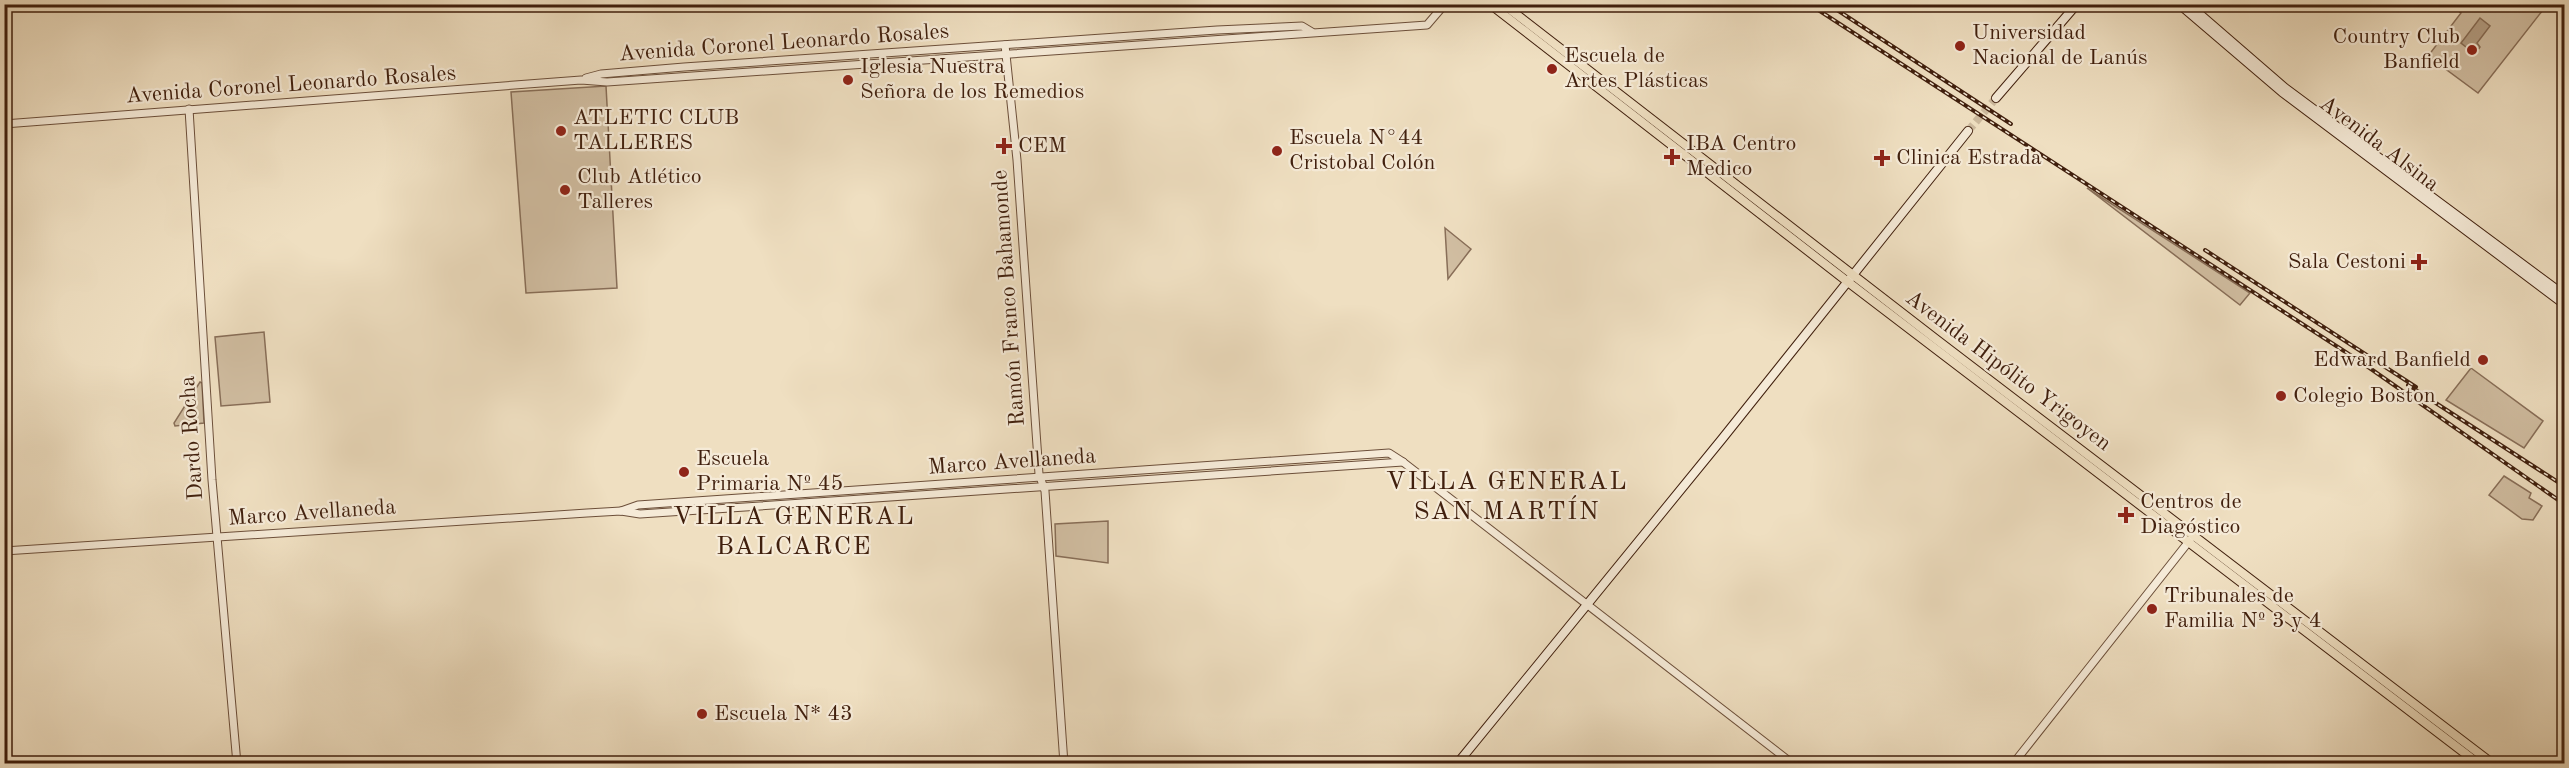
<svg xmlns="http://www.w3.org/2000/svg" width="2569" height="768" font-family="'Old Standard TT',serif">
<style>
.green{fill:#d1bea2;stroke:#886e58;stroke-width:1.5}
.water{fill:#b49e84;stroke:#866b54;stroke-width:1.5}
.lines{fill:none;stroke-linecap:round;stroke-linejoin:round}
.secondary-tunnel{stroke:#ccb99d;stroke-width:8;stroke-dasharray:8 4;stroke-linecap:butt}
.tertiary-casing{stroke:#6c4f3a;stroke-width:9}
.secondary-casing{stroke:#401f0d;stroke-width:10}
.primary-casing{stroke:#401f0d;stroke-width:10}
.tertiary{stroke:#f5ead7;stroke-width:7}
.secondary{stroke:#f5ead7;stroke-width:8}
.primary{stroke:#efdfc1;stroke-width:8}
.rail-casing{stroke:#401f0d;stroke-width:4}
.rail{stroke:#f5ead7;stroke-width:1.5;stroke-dasharray:4.5;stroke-linecap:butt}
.poi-dot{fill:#8f2418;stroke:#f5ead7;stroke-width:2}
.labels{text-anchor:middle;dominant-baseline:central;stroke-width:4.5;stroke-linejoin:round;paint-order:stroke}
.poi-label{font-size:22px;fill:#401f0d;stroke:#f5ead7;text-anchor:start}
.street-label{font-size:22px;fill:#401f0d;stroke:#f5ead7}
.quarter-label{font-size:26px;letter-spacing:1.5px;fill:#401f0d;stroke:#f5ead7}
</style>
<rect width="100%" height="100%" fill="#efdfc1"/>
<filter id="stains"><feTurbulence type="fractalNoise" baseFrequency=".00333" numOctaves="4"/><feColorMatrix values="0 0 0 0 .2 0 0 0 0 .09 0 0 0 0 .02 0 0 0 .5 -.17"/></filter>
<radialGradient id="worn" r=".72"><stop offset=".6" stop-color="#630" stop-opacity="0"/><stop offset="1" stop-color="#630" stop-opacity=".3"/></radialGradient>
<g class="green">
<path d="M2544,4L2546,6L2478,93L2428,56L2461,13L2450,5Z"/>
<path d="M606,86L617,288L526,293L511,92Z"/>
<path d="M2087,188L2250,293L2240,305Z"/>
<path d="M1445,228L1471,249L1448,279Z"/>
<path d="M264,332L270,402L221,406L215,337Z"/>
<path d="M2471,368L2543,421L2524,448L2446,400Z"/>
<path d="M200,382L202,383L204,423L175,426L174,423Z"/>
<path d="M2504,476L2531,493L2529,498L2542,506L2533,520L2522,519L2489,495Z"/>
<path d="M1108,521V563L1056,556L1055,524Z"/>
</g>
<path class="water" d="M2480,18L2490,26L2477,43L2480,47L2475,54L2461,43Z"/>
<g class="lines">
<path class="secondary-tunnel" d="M1968,131L1996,98"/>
<g class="tertiary-casing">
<g id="tertiary">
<path d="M1005,45L1017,160L1039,474L1045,491L1064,764"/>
<path d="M586,78L601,74L684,67L1217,30L1302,26L1312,32"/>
<path d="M189,109L212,480L237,764"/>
<path d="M4,124L581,80L607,82L1427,25L1445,4"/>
<path d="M621,511L638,505L1389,453L1403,462L1793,764"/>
<path d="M4,551L587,513L621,511L640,514L745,507L1403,462"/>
<path d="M2013,764L2190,540"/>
<path d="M2559,764L2564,756"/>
</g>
</g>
<g class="secondary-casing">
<g id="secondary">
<path d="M2179,4L2282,92L2564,304"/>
<path d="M2188,4L2285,88L2564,295"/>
<path d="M1996,98L2077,4"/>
<path d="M1457,764L1722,439L1968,131"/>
</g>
</g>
<g class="primary-casing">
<g id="primary">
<path d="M1490,4L1848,282L2479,764"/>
<path d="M1503,4L1937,340L2493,764"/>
</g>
</g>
<use href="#tertiary" class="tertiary"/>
<use href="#secondary" class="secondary"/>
<use href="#primary" class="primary"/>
<g class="rail-casing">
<g id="rail">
<path d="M1809,4L2361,362L2564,504"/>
<path d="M1828,4L2011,124"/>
<path d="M2205,250L2416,387"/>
<path d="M2408,385L2564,486"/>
</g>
</g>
<use href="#rail" class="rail"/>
</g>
<g class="poi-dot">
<circle cx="1960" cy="46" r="6"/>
<circle cx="2472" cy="50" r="6"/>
<circle cx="1552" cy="69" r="6"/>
<circle cx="848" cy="80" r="6"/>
<circle cx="561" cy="131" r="6"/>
<path d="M1001 137h6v6h6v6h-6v6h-6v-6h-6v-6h6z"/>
<circle cx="1277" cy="151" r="6"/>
<path d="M1669 148h6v6h6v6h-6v6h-6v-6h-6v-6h6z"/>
<path d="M1879 149h6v6h6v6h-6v6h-6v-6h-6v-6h6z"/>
<circle cx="565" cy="190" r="6"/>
<path d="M2416 253h6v6h6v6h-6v6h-6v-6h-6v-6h6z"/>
<circle cx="2483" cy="360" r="6"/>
<circle cx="2281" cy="396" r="6"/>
<circle cx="684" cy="472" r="6"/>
<path d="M2123 506h6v6h6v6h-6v6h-6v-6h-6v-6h6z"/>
<circle cx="2152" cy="609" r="6"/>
<circle cx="702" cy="714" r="6"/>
</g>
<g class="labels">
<g class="poi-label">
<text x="1972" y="33">Universidad<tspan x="1972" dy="25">Nacional de Lanús</tspan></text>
<text x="2460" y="37" text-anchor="end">Country Club<tspan x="2460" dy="25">Banfield</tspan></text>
<text x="1564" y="56">Escuela de<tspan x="1564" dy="25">Artes Plásticas</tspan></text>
<text x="860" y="67">Iglesia Nuestra<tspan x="860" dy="25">Señora de los Remedios</tspan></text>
<text x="573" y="118">ATLETIC CLUB<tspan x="573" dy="25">TALLERES</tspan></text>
<text x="1289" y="138">Escuela N°44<tspan x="1289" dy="25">Cristobal Colón</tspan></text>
<text x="1686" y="144">IBA Centro<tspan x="1686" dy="25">Medico</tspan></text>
<text x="1018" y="146">CEM</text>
<text x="1896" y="158">Clinica Estrada</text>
<text x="577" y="177">Club Atlético<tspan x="577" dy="25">Talleres</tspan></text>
<text x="2406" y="262" text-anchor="end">Sala Cestoni</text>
<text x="2471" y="360" text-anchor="end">Edward Banfield</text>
<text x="2293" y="396">Colegio Boston</text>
<text x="696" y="459">Escuela<tspan x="696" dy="25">Primaria Nº 45</tspan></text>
<text x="2140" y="502">Centros de<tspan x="2140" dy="25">Diagóstico</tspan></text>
<text x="2164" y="596">Tribunales de<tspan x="2164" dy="25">Familia Nº 3 y 4</tspan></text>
<text x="714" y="714">Escuela N* 43</text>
</g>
<g class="street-label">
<text transform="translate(784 43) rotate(-4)">Avenida Coronel Leonardo Rosales</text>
<text transform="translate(291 85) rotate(-4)">Avenida Coronel Leonardo Rosales</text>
<text transform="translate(2379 144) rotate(37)">Avenida Alsina</text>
<text transform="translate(1009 298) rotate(-94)">Ramón Franco Bahamonde</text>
<text transform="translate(2008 371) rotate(37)">Avenida Hipólito Yrigoyen</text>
<text transform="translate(192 438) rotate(-94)">Dardo Rocha</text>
<text transform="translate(1012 462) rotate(-4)">Marco Avellaneda</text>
<text transform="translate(312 513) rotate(-4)">Marco Avellaneda</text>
</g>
<g class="quarter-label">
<text x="1507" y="482">VILLA GENERAL<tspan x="1507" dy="30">SAN MARTÍN</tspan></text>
<text x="794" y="517">VILLA GENERAL<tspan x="794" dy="30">BALCARCE</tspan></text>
</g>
</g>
<rect width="2569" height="768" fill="none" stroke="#efdfc1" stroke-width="24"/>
<rect x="6" y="6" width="2557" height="756" fill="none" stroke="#401f0d" stroke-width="3"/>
<rect x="12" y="12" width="2545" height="744" fill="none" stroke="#401f0d" stroke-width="1.5"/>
<rect width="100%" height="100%" filter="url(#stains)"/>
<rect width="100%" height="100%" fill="url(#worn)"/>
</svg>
